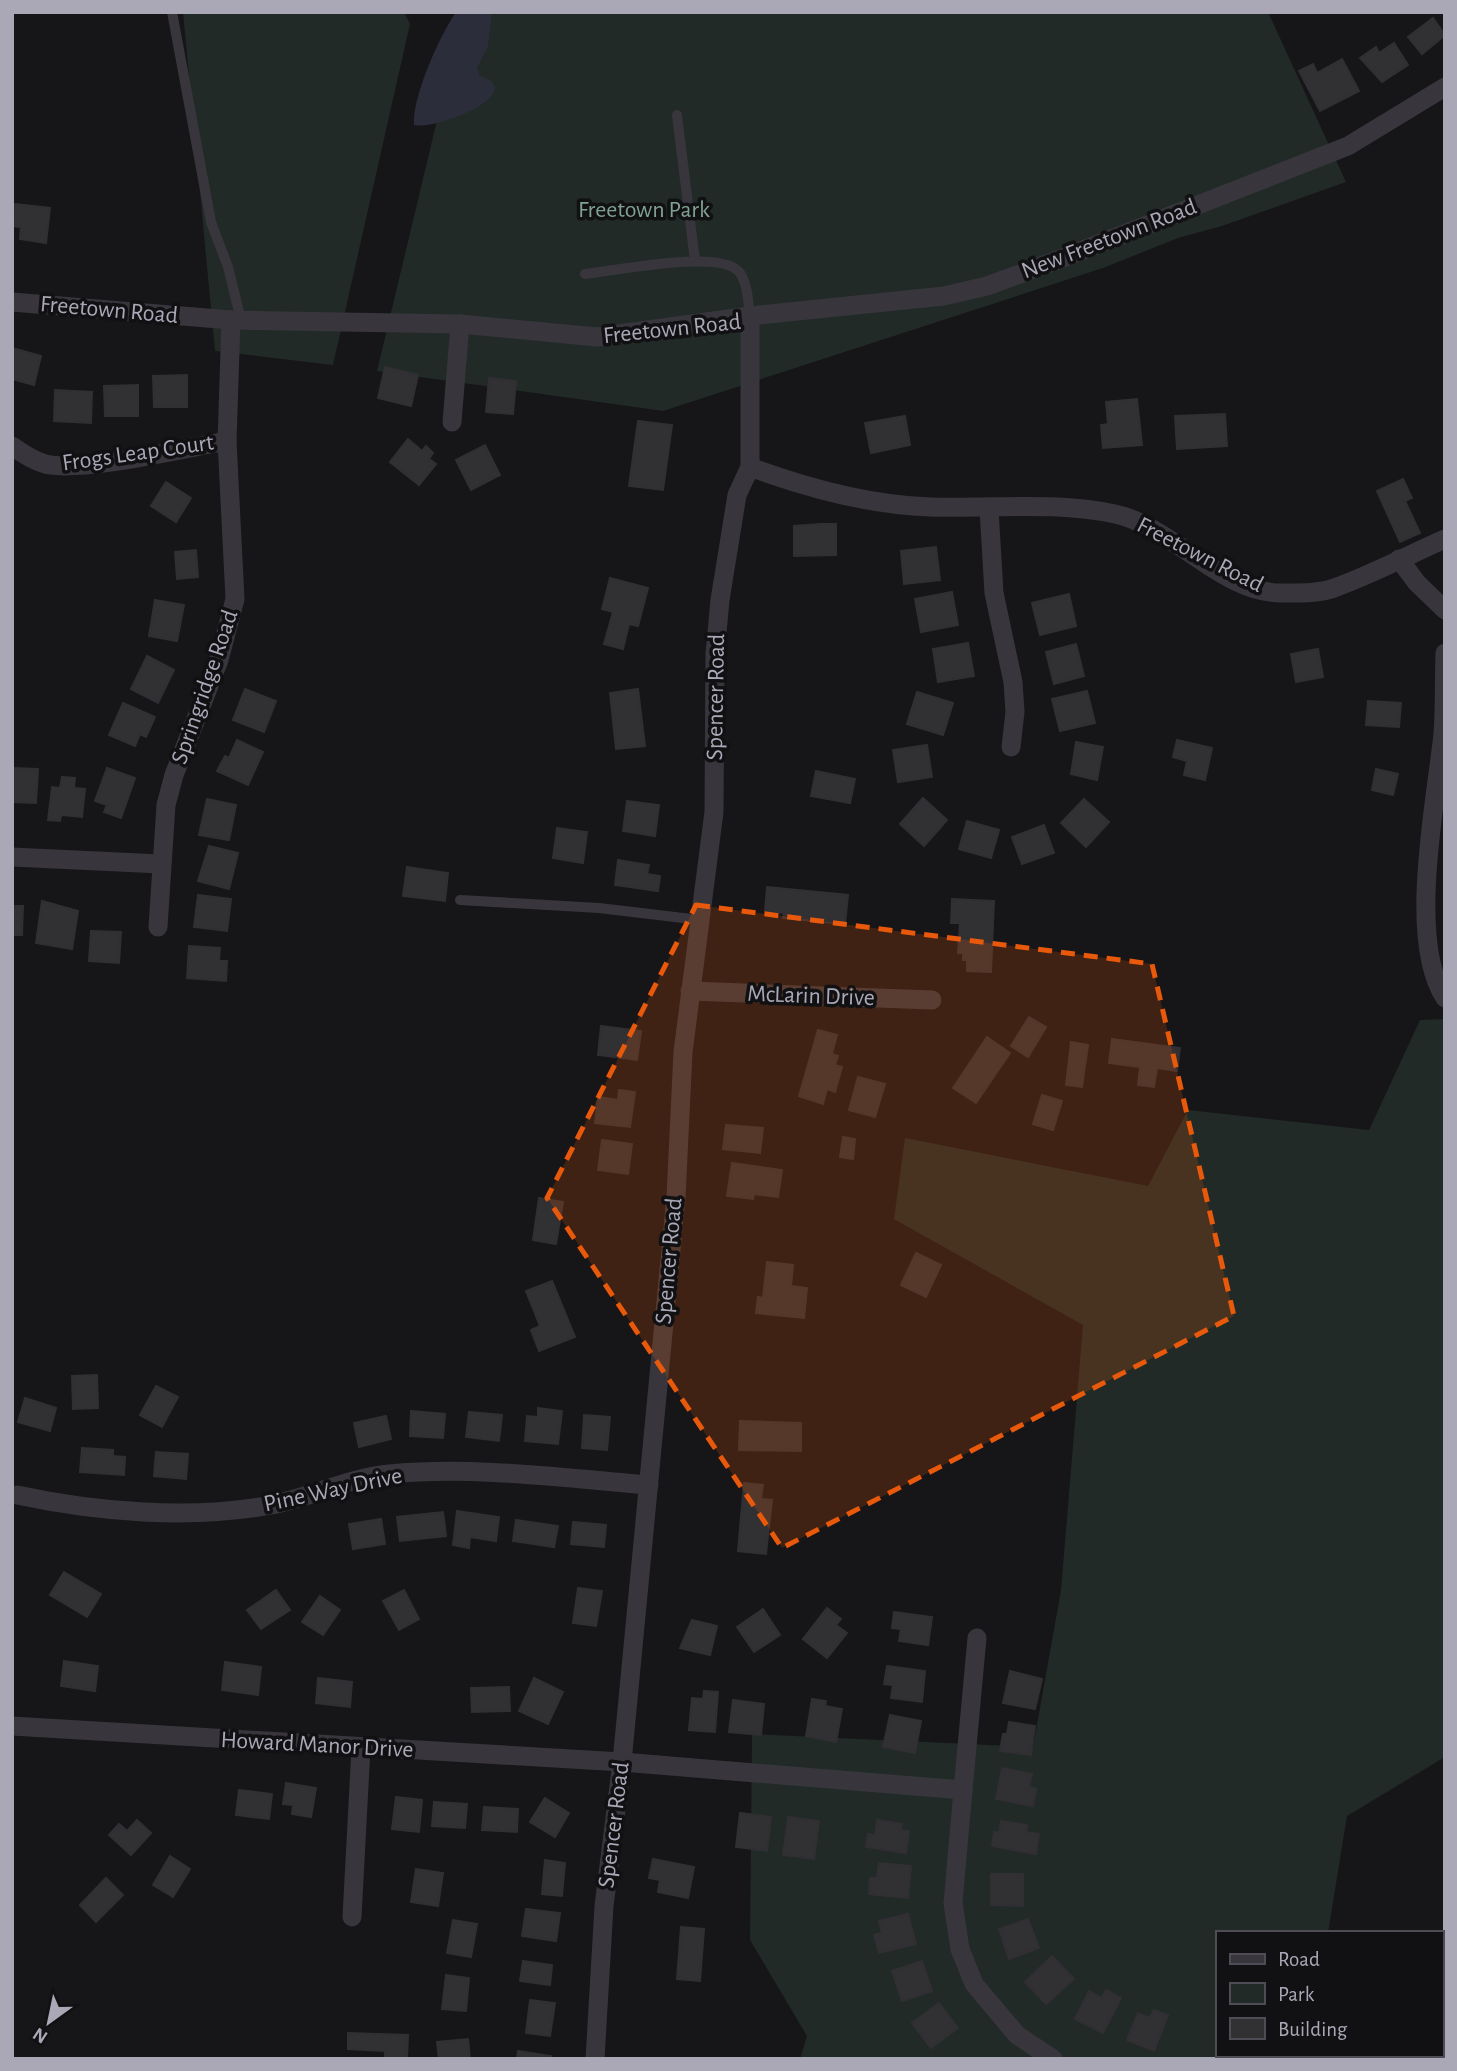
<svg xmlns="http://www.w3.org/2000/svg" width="1457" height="2071" font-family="'Alegreya Sans',sans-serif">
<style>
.green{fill:#212a26}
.water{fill:#2c2d3a}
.building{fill:#313033;stroke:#312f33;stroke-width:2}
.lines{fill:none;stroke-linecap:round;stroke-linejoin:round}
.lane{stroke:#38363c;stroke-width:10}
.street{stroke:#38363c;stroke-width:19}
.marked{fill:#e8590c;fill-opacity:0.2;stroke:#e8590c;stroke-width:5;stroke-dasharray:14 9;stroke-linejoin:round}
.labels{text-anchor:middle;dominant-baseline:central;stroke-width:7;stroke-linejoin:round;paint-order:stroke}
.park-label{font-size:24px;fill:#7fa191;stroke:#111012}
.street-label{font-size:24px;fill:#aaa7b7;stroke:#111012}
</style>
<rect width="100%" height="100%" fill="#161517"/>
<g class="green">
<path d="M183,12H404L410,24L333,365L215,351Z"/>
<path d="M454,12H1268L1346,182L1222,226L1178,238L1103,268L663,411L377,371L460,24Z"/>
<path d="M1445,1019V1757L1347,1816L1328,1933H1217V2055H1293L1290,2059H800L807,2036L750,1940L752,1734L1033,1747L1061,1590L1083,1325L894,1219L905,1138L1148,1186L1188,1110L1369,1130L1420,1020Z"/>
</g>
<path class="water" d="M456,12H492L488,46L477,68L480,76C531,92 437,131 414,125C412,97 440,35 456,12Z"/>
<g class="building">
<path d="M1433,18L1445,35L1422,54L1408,37Z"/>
<path d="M1394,43L1408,65L1382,82L1360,58L1376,47L1379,53Z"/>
<path d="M1342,59L1359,91L1320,111L1299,71L1313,64L1317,73Z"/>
<path d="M15,204L50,208L46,243L20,239L21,227L12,226Z"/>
<path d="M12,348L41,356L34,385L12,379Z"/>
<path d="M385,367L418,375L411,406L378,398Z"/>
<path d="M187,375V407H154L153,376Z"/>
<path d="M489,378L516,381L513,414L486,412Z"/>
<path d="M138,385V416H105L104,386Z"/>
<path d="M55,390L92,392L91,423L54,421Z"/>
<path d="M1137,399L1142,445L1103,448L1101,425L1108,424L1106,402Z"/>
<path d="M1225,414L1227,446L1177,449L1175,416Z"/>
<path d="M905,416L910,445L871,453L865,423Z"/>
<path d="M638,421L672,425L663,490L629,486Z"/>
<path d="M408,439L422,451L426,446L433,453L429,459L436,464L419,485L390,462Z"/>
<path d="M485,445L500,475L471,490L456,460Z"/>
<path d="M1403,479L1412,498L1405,501L1420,533L1400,542L1377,491Z"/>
<path d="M166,482L191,498L176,522L151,506Z"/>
<path d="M821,524H836V555L794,556V526Z"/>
<path d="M936,547L940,580L904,584L901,551Z"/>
<path d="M196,550L198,577L177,579L175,552Z"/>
<path d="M610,578L648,588L638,626L629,624L623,649L604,644L613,612L602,609Z"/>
<path d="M952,592L958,625L921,632L915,599Z"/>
<path d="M1069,594L1076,626L1040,635L1032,603Z"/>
<path d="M155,600L184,605L177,641L149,636Z"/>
<path d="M968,643L974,676L938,682L933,649Z"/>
<path d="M1076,644L1084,676L1054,684L1046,652Z"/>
<path d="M1318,649L1323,677L1296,682L1291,654Z"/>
<path d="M147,656L174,670L158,703L131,689Z"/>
<path d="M245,689L276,701L264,732L233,720Z"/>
<path d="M638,689L645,746L616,749L610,693Z"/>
<path d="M1087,691L1095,723L1060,731L1052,699Z"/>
<path d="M917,692L953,703L943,735L907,724Z"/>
<path d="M1368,701L1401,703L1399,727L1366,725Z"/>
<path d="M123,703L155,717L146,737L140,734L135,746L109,735Z"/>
<path d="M237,740L263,752L248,785L217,771L225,756L229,758Z"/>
<path d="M1177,740L1212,748L1205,780L1184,775L1187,761L1173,757Z"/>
<path d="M1076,742L1103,747L1097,780L1071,774Z"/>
<path d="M927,745L932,777L898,782L893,750Z"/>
<path d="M12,768L38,769L36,803L13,802Z"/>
<path d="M107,768L135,778L121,818L104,812L107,805L95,801Z"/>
<path d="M1376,769L1398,774L1393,795L1372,790Z"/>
<path d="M816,771L855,779L850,803L811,796Z"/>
<path d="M62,777L75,778L74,788L85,789L82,817L61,815L60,821L48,820L52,787L60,788Z"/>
<path d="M923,798L947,820L924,846L900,824Z"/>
<path d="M207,799L236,805L229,840L199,835Z"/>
<path d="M1084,799L1109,822L1086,847L1061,823Z"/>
<path d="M627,801L659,805L655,836L623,831Z"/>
<path d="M967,821L999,830L991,858L959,849Z"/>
<path d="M1044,825L1054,853L1022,864L1012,837Z"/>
<path d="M557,828L587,832L583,863L553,858Z"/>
<path d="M209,846L238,853L229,889L198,881Z"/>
<path d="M618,860L649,865L647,874L660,876L658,891L615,885Z"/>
<path d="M407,867L448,873L445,901L403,896Z"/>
<path d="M767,887L848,895L845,924L783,918L784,913L765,911Z"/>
<path d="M198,895L231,899L227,931L194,927Z"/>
<path d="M952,899L994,901L991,972L967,971V960H963V953H958L960,923H951Z"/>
<path d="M42,901L78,911L72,949L36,943Z"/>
<path d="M12,906H23L22,935H12Z"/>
<path d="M91,931L121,932L119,963L89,961Z"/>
<path d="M189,946L220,948L219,961H227L226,981L187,978Z"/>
<path d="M1029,1017L1046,1027L1028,1057L1011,1046Z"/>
<path d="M601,1026L641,1031L637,1060L598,1055Z"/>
<path d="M818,1030L837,1035L832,1054L838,1056L835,1065L842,1067L835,1092L827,1089L823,1104L799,1096Z"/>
<path d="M987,1037L1010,1053L976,1103L953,1088Z"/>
<path d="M1112,1039L1180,1048L1177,1071L1157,1068L1154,1087L1138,1085L1140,1067L1109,1063Z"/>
<path d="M1071,1042L1088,1045L1082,1087L1066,1085Z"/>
<path d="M858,1077L885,1084L875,1117L849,1110Z"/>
<path d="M619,1090L635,1092L630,1127L595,1123L598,1097L618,1100Z"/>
<path d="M1042,1095L1062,1101L1053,1130L1033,1124Z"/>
<path d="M726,1125L763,1128L760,1153L723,1149Z"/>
<path d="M843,1137L855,1139L853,1159L840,1157Z"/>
<path d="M602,1140L632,1144L628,1174L598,1170Z"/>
<path d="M732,1163L782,1170L778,1197L754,1194L753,1199L727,1196Z"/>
<path d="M539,1198L563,1202L556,1244L533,1240Z"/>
<path d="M916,1253L941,1265L926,1297L901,1285Z"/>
<path d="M767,1262L793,1265L791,1286L807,1288L804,1318L756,1313L758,1297L763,1298Z"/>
<path d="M552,1281L575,1337L539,1351L531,1330L540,1326L526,1291Z"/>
<path d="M97,1375L98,1408L73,1409L72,1376Z"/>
<path d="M156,1386L178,1397L162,1427L140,1415Z"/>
<path d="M25,1398L56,1408L50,1431L18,1422Z"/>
<path d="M538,1408L562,1411L558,1444L525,1441L527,1416L538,1417Z"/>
<path d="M411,1411L445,1414L443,1438L410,1436Z"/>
<path d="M469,1412L502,1415L499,1441L466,1437Z"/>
<path d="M584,1415L610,1417L607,1450L582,1448Z"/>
<path d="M386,1416L391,1439L359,1447L354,1423Z"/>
<path d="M740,1421L801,1423V1451L739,1450Z"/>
<path d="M82,1448L113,1450V1456L125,1457L124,1475L80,1472Z"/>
<path d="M156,1452L188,1454L186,1479L154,1476Z"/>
<path d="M744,1483L763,1485L761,1499L772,1500L766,1554L738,1551Z"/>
<path d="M457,1511L499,1517L496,1541L470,1537L469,1548L453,1545Z"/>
<path d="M443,1512L446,1536L400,1541L397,1517Z"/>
<path d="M381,1519L385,1544L353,1549L349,1524Z"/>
<path d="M516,1520L558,1526L554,1547L513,1541Z"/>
<path d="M573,1522L606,1525L604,1547L571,1544Z"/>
<path d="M64,1572L101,1594L87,1617L50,1595Z"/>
<path d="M578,1588L602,1591L596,1626L573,1623Z"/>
<path d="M276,1590L290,1610L261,1629L247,1610Z"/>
<path d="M404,1590L419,1619L399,1630L383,1601Z"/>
<path d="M320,1596L340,1610L323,1635L302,1622Z"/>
<path d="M827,1608L841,1619L836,1625L847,1633L827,1658L803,1639Z"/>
<path d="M763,1609L780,1635L754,1652L737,1627Z"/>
<path d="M894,1612L932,1617L928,1645L899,1641L901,1629L892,1628Z"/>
<path d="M692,1620L717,1626L710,1655L680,1648Z"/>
<path d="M64,1661L98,1666L95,1691L61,1686Z"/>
<path d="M225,1662L261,1667L258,1695L222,1690Z"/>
<path d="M887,1666L925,1671L922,1702L891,1698L893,1685L884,1684Z"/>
<path d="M1010,1671L1042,1679L1035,1709L1003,1703Z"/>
<path d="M318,1678L352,1682L350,1707L316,1703Z"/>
<path d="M534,1678L563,1692L548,1724L519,1711Z"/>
<path d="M509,1687L510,1711L472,1712L471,1688Z"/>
<path d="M704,1691L718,1692L715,1732L689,1730L692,1698L703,1699Z"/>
<path d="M812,1699L826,1701L825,1706L842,1709L836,1742L806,1736Z"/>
<path d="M733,1700L764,1704L761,1735L729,1732Z"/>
<path d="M890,1715L921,1721L915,1753L883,1747Z"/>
<path d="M1009,1722L1035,1726L1031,1755L1000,1751L1003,1734H1007Z"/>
<path d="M1002,1768L1032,1774L1029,1787L1036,1789L1033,1806L996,1799Z"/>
<path d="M286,1783L316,1788L311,1817L292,1814L293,1805L283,1804Z"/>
<path d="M239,1790L272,1794L269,1819L236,1815Z"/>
<path d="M396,1797L422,1800L419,1832L392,1829Z"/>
<path d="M545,1798L569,1813L555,1837L530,1822Z"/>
<path d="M434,1802L467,1804L465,1828L432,1826Z"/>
<path d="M484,1807L518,1809L517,1832L482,1830Z"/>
<path d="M740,1813L771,1817L767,1851L736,1847Z"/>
<path d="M788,1817L819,1821L814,1859L783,1855Z"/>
<path d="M137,1820L151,1833L131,1855L109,1835L119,1824L127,1831Z"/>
<path d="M877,1820L902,1824L901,1830L909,1831L906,1853L866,1847L868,1834L875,1835Z"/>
<path d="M1001,1821L1027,1825L1026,1832L1039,1834L1036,1854L992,1846L994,1832L999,1833Z"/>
<path d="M170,1856L190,1869L173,1897L153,1885Z"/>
<path d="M653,1859L694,1867L688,1898L658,1892L660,1880L649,1878Z"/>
<path d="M545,1860L565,1863L562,1896L542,1894Z"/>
<path d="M879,1863L911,1866L908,1898L869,1894L870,1878H877Z"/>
<path d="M416,1869L443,1873L438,1906L411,1902Z"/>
<path d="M991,1874H1023V1906L991,1905Z"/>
<path d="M106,1878L123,1895L96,1922L80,1905Z"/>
<path d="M526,1909L560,1913L556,1941L522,1936Z"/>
<path d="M908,1914L916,1944L879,1953L874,1935L882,1933L879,1921Z"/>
<path d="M1028,1919L1039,1948L1009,1959L999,1929Z"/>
<path d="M453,1920L477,1924L471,1957L447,1953Z"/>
<path d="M681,1927L704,1929L700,1981L677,1979Z"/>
<path d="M1052,1956L1074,1979L1046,2004L1025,1982Z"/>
<path d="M523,1961L552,1965L550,1985L520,1981Z"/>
<path d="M922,1961L932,1991L902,2001L892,1971Z"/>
<path d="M446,1975L469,1978L466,2011L442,2009Z"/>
<path d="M1106,1990L1121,1998L1103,2033L1075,2019L1089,1991L1102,1998Z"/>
<path d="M530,2000L555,2003L550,2036L526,2033Z"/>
<path d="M939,2003L958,2028L931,2048L912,2023Z"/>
<path d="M1154,2010L1168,2015L1154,2051L1127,2040L1138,2013L1150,2018Z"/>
<path d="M348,2033L408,2035L407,2059H385V2051L348,2049Z"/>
<path d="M468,2039L470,2059H439L437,2042Z"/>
<path d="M518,2051L551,2056V2059H517Z"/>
</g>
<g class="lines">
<g class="lane">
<path d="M172,12L211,222L228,267L241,320"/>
<path d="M677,115L695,261"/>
<path d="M585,274C615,271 723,248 740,273C748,285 748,302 750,316"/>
<path d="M460,900L599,908L700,920"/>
</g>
<g class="street">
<path d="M12,302L231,320L460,324L597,337L750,316L944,296L987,286L1068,256L1348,146L1445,87"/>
<path d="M452,422L460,324"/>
<path d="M12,446C23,454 32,460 45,464C82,473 185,448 227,441"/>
<path d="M750,467C807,488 869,505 930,507C991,509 1055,501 1115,514C1172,526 1221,593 1281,593C1297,593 1318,594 1334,588C1371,575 1408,555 1445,539"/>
<path d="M989,509L994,593L1013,682L1015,712L1011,747"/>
<path d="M1399,559L1417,583L1445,610"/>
<path d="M1445,653C1444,680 1445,707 1443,734C1436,801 1407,941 1445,998"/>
<path d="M12,857L161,864"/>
<path d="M158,927L166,805L174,775L219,660L235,599L227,441L231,320"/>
<path d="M690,991L932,1000"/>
<path d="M17,1495C97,1512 190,1520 271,1505C311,1497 348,1478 389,1474C475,1466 563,1478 649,1485"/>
<path d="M12,1726L622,1762L963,1790L977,1638"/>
<path d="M963,1790L953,1903L960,1949L974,1984L1017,2035L1053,2059"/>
<path d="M352,1917L361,1748"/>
<path d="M595,2059L604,1906L622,1762L676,1197L683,1052L714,812L715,654L720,600L737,495L750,467V316"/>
</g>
</g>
<path class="marked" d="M696,905L1152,964L1234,1316L782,1548L547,1198Z"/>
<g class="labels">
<g class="park-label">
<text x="644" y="210">Freetown Park</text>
</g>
<g class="street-label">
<text transform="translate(1109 239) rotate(-21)">New Freetown Road</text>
<text transform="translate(109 310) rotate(5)">Freetown Road</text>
<text transform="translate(672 329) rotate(-6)">Freetown Road</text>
<text transform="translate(138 453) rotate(-8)">Frogs Leap Court</text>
<text transform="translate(1200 555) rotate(27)">Freetown Road</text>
<text transform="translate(205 687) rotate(-71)">Springridge Road</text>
<text transform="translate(716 697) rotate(-89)">Spencer Road</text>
<text transform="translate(811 996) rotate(2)">McLarin Drive</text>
<text transform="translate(669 1261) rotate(-85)">Spencer Road</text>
<text transform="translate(333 1490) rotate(-12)">Pine Way Drive</text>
<text transform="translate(317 1745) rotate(3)">Howard Manor Drive</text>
<text transform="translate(614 1825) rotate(-83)">Spencer Road</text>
</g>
</g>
<rect width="1457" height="2071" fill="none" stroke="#aaa7b7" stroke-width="28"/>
<rect x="1216" y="1931" width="228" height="126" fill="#111012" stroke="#4e4c54" stroke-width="2"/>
<rect x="1230" y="1954" width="35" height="10" fill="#38363c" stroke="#4e4c54" stroke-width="2"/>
<text x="1278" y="1966" font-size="21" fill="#aaa7b7">Road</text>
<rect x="1230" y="1983" width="35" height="21" fill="#212a26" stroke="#4e4c54" stroke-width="2"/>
<text x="1278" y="2001" font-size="21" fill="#aaa7b7">Park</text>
<rect x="1230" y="2018" width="35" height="21" fill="#313033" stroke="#4e4c54" stroke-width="2"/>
<text x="1278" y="2036" font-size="21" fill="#aaa7b7">Building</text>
<g transform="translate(49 2022) rotate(213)" stroke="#111012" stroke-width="5" paint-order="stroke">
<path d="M0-5L12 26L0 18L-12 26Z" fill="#aaa7b7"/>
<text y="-10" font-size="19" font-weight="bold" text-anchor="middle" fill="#aaa7b7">N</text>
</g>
</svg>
